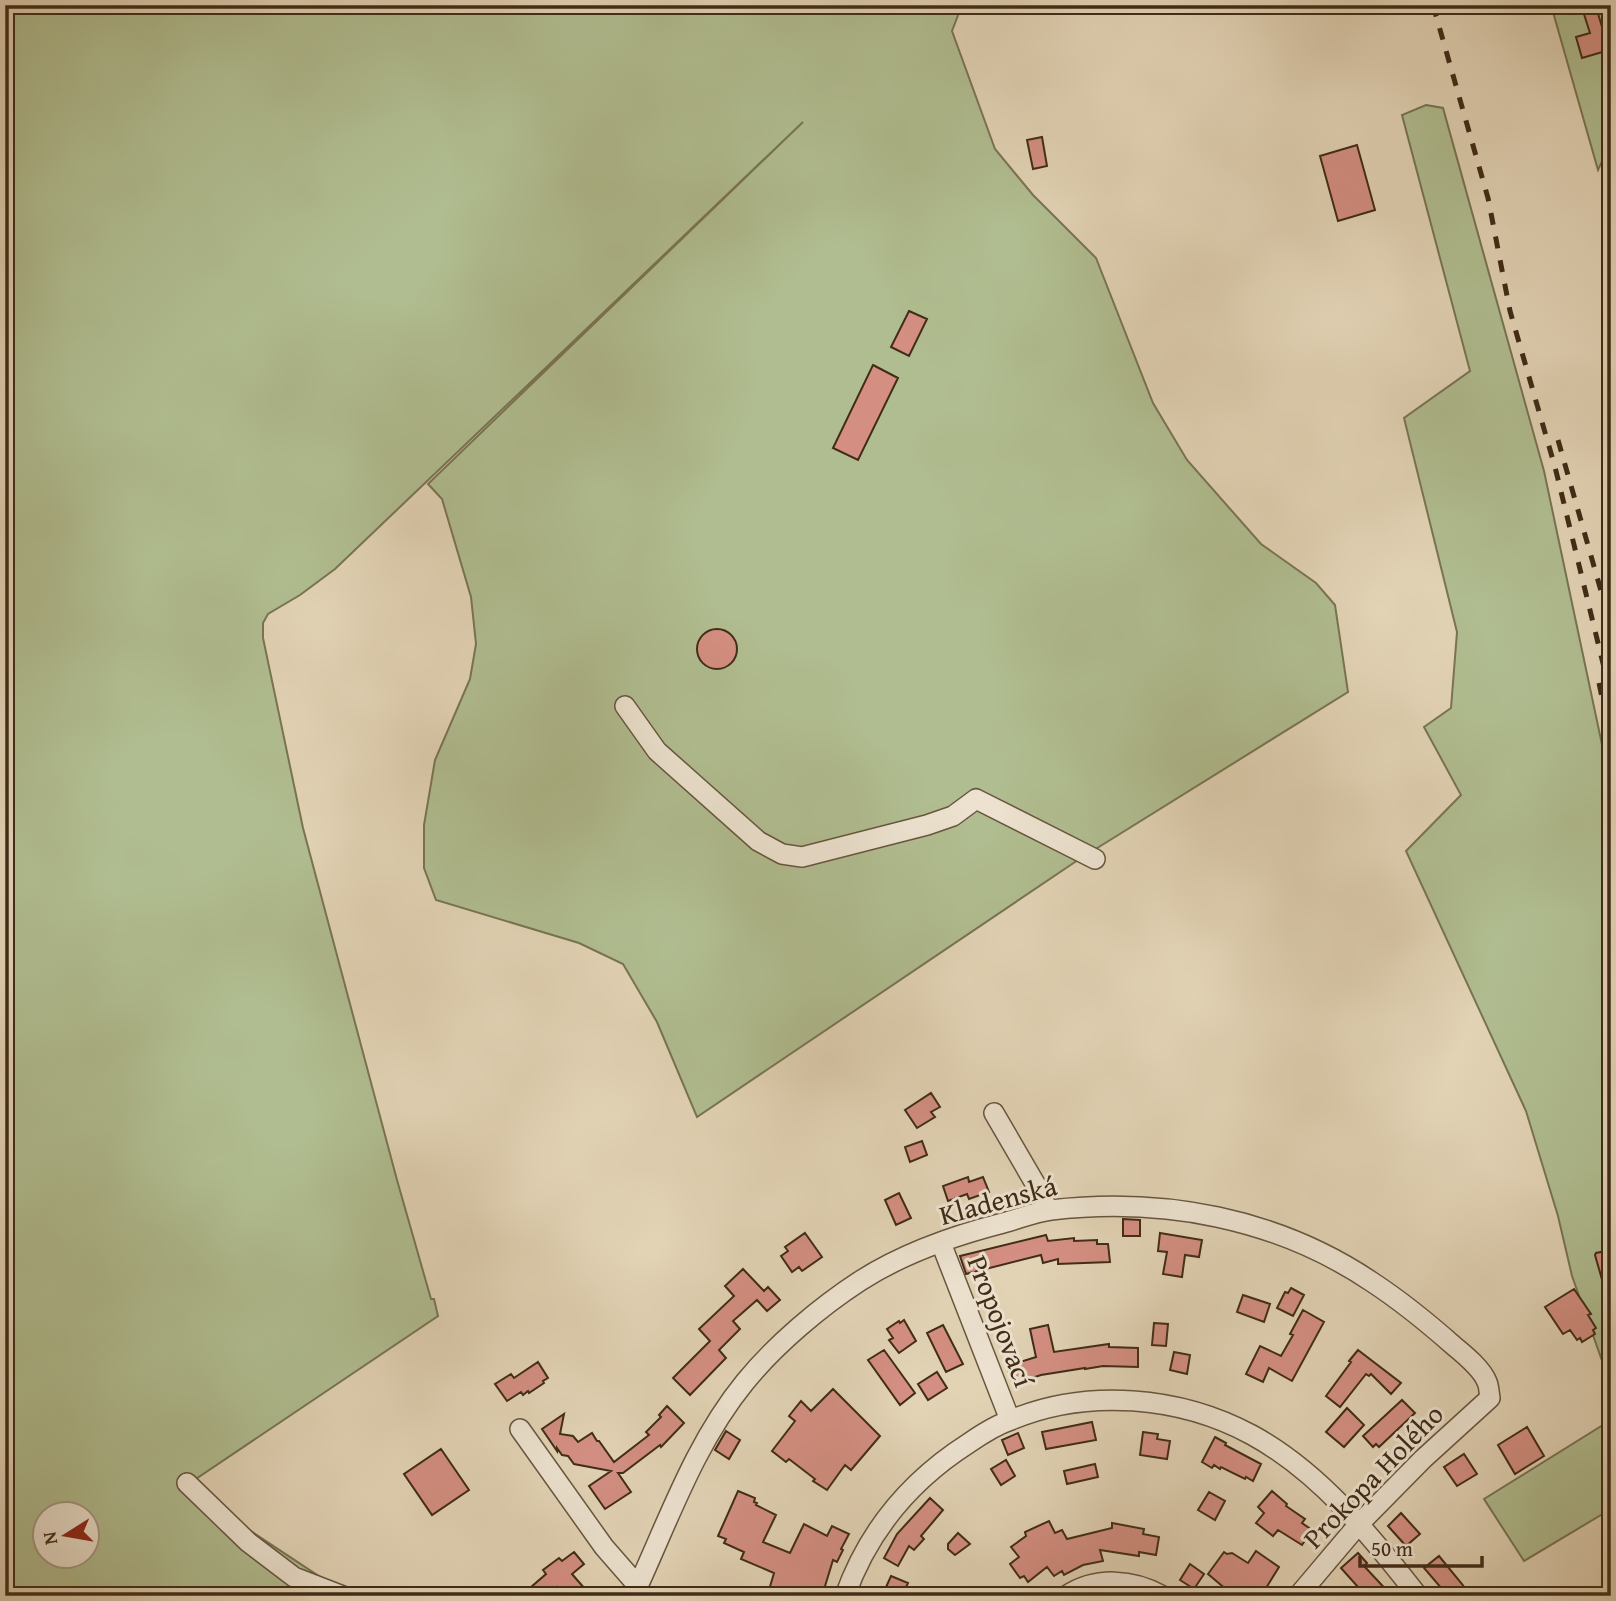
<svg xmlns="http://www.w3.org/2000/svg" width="1616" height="1601" font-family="'Gentium Book Plus',serif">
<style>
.green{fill:#b0bd90;stroke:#787454;stroke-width:2;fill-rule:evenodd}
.building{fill:#d48f82;stroke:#402c18;stroke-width:2}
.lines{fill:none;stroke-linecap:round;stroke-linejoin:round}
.minor-casing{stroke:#68563f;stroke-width:22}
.minor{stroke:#ece2cf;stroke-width:19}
.rail{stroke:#402c18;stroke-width:5;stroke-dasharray:12 12;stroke-linecap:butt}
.labels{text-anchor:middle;stroke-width:6;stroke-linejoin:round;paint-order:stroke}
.street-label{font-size:28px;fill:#402c18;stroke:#ece2cf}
</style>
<rect width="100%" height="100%" fill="#e2d3b5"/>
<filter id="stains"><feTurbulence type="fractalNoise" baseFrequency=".00286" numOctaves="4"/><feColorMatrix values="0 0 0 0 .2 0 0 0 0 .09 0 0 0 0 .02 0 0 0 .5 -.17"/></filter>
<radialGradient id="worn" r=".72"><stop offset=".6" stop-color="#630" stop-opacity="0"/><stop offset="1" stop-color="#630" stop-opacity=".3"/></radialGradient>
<!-- green -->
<path class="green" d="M5 5H962L952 31 995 149 1033 195 1096 258 1153 403 1187 460 1261 544 1316 583 1335 605 1348 692 1078 860 697 1117 657 1022 623 964 579 943 436 900 424 868V825L435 760 470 679 476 644 471 597 442 499 428 484 803 122 335 569 300 595 268 614 263 623V638L303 828 397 1180 431 1299H434L438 1316 184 1487 349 1596H5ZM46 1514H88V1556H46Z
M1551 5H1611V106L1606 153 1598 170Z
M1426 105 1443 108 1544 471 1611 787V1386L1572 1276 1558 1216 1526 1111 1406 851 1461 795 1424 727 1451 708 1457 632 1404 418 1470 371 1402 115Z
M1611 1420V1509L1524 1561 1484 1499Z"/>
<!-- building -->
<path class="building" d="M1596 7 1609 50 1582 58 1576 37 1590 33 1583 11Z
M1042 137 1047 166 1033 169 1027 140Z
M1357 145 1375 210 1338 221 1320 156Z
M909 311 927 319 909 356 891 347Z
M873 365 898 378 858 460 833 448Z
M697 649a20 20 0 1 1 40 0a20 20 0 1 1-40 0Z
M931 1093 940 1107 931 1112 935 1117 917 1128 905 1110Z
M922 1141 927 1155 910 1162 905 1147Z
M968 1177 969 1182 983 1177 989 1192 969 1199 967 1194 948 1201 943 1186Z
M899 1193 911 1218 896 1225 885 1200Z
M1123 1219 1140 1220V1236H1123Z
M805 1233 822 1257 802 1271 799 1267 792 1272 781 1256 788 1251 785 1247Z
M1160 1233 1202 1240 1199 1257 1185 1255 1182 1277 1163 1274 1167 1252 1158 1251Z
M1046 1235 1048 1241 1074 1238V1241L1097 1240V1244H1108L1110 1262 1058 1264V1259L1043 1263 1041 1255 966 1274 960 1256Z
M1611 1250V1296L1607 1297 1595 1255 1596 1253Z
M743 1269 764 1291 768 1287 780 1300 767 1311 757 1300 733 1321 740 1329 719 1350 726 1358 690 1395 673 1378 710 1341 699 1329 734 1296 725 1286Z
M1291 1288 1304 1295 1293 1316 1277 1308 1285 1292 1288 1293Z
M1574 1289 1591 1314 1588 1315 1596 1328 1593 1330 1595 1334 1582 1342 1580 1338 1577 1340 1570 1330 1563 1334 1545 1307Z
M1243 1295 1270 1304 1264 1322 1237 1312Z
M1303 1310 1324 1322 1292 1381 1269 1368 1263 1382 1246 1374 1260 1346 1281 1356 1293 1335 1290 1334Z
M904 1320 916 1341 899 1353 889 1340 893 1338 887 1329 899 1321 900 1323Z
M1154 1323 1168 1324 1166 1346 1152 1345Z
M943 1325 963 1364 946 1372 927 1333Z
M1048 1325 1054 1352 1109 1344V1347L1138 1348V1367L1103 1366 1085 1369V1368L1041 1375 1013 1384 1007 1366 1036 1357 1030 1329Z
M884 1350 915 1393 900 1405 868 1360Z
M1358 1350 1401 1383 1391 1394 1371 1374 1369 1376 1366 1374 1340 1407 1326 1396 1351 1362 1349 1361Z
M1174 1352 1190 1355 1187 1374 1170 1370Z
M538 1362 548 1378 543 1381 544 1383 529 1393 528 1391 523 1395 521 1392 507 1401 495 1384 511 1374 514 1378Z
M937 1372 947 1388 928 1400 918 1384Z
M833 1389 880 1436 851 1470 845 1465 827 1490 813 1481 815 1479 789 1459 786 1462 772 1451 795 1421 789 1416 801 1401 811 1411Z
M1402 1400 1415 1413 1379 1447 1376 1444 1373 1447 1363 1436Z
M667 1406 684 1423 661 1447 660 1445 623 1473H618L631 1492 605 1509 589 1486 611 1471 574 1464 568 1456 562 1455 557 1448V1451L542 1429 564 1414 560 1434 573 1436 578 1442 592 1433 597 1441H599L614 1462 649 1435 646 1432 661 1417 659 1415Z
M1347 1408 1364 1425 1344 1447 1326 1432Z
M1092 1422 1096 1440 1046 1449 1042 1432Z
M1527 1427 1544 1456 1515 1474 1498 1445Z
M726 1431 740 1440 729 1459 715 1450Z
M1143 1432 1158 1434 1157 1439 1170 1441 1167 1459 1140 1455Z
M1018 1433 1024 1448 1008 1455 1002 1440Z
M1215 1437 1226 1443 1225 1445 1261 1464 1253 1481 1246 1477 1245 1479 1221 1467 1220 1469 1214 1465 1212 1468 1202 1462Z
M441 1449 469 1490 432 1515 404 1474Z
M1464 1454 1477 1474 1457 1486 1444 1467Z
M1006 1460 1015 1476 1001 1485 991 1469Z
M1095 1464 1098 1477 1067 1484 1064 1471Z
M738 1491 755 1498 754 1502 757 1503 756 1505 776 1515 763 1542 790 1553 804 1524 827 1536 832 1526 849 1534 841 1549 843 1550 837 1562 833 1560 822 1596H787L769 1590 774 1573 741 1559 744 1552 724 1543 726 1539 718 1536Z
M1272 1491 1287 1504 1286 1506 1305 1519 1302 1523 1312 1530 1302 1545 1278 1530 1273 1536 1256 1523 1264 1513 1258 1507Z
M1209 1492 1225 1501 1215 1520 1198 1510Z
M930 1498 943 1510 921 1536 924 1539 914 1550 909 1546 898 1566 884 1558 897 1534Z
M1401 1513 1420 1534 1406 1546 1388 1526Z
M1049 1521 1055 1533 1062 1530 1067 1539 1112 1528V1523L1144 1529 1143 1534 1159 1537 1156 1555 1139 1552V1556L1100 1550 1103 1561 1083 1565 1064 1575 1062 1571 1054 1576 1047 1567 1028 1582 1024 1576 1020 1578 1010 1564 1019 1557 1011 1547 1026 1536 1025 1532Z
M958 1533 970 1544 955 1555 948 1549V1544Z
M1256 1551 1279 1567 1261 1596H1234L1208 1574 1224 1552 1227 1554 1232 1553 1248 1563Z
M574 1552 584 1564 572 1574 585 1589 577 1596H564L557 1587 546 1596H536L530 1588 546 1574 543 1570 559 1558 562 1561Z
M1358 1553 1367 1563 1364 1566 1392 1596H1366L1341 1568Z
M1439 1556 1462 1584 1471 1596H1448L1424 1568Z
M1190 1564 1204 1574 1194 1589 1180 1580Z
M891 1576 908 1583 902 1596H882Z"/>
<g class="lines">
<!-- minor casing -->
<g class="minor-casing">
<path id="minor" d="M625 706 657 751 758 841 782 854 802 857 927 825 953 816 976 799 1095 859
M994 1113 1040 1192 1048 1210
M941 1243 1010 1420
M520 1429 604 1547 638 1586 641 1595
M187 1483 248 1542 294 1577 343 1596
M628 1596 638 1586C670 1516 696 1442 745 1382 775 1345 820 1307 860 1281 902 1254 956 1235 1003 1223 1018 1219 1035 1212 1051 1210 1163 1197 1277 1218 1372 1282 1401 1301 1428 1323 1454 1346 1465 1355 1482 1369 1487 1382 1489 1386 1489 1393 1490 1398L1423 1459 1358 1525 1298 1596
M845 1596C868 1531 911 1480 969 1443 982 1434 996 1425 1011 1420 1087 1388 1180 1396 1252 1435 1320 1472 1371 1536 1418 1596
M1066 1596C1096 1576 1133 1579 1163 1596"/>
</g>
<!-- minor -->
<use href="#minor" class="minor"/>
<!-- rail -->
<path class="rail" d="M1433 5 1488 198 1510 311 1555 467 1611 696
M1558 440 1611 626
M1599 683 1611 742"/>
</g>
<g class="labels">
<!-- street labels -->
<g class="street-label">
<text transform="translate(998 1200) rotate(-15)" y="10">Kladenská</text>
<text transform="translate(1001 1321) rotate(69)" y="10">Propojovací</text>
<text transform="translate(1373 1476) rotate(-46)" y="10">Prokopa Holého</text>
</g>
</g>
<!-- margin -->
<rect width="1616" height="1601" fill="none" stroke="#e2d3b5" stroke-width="28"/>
<rect x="7" y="7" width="1602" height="1587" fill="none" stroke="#402c18" stroke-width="3.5"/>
<rect x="14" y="14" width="1588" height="1573" fill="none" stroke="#402c18" stroke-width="2"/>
<!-- north arrow -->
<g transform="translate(66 1535) rotate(259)"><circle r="33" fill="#ece2cf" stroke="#a79986" stroke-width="2"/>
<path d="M0-5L12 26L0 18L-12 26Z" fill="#8f2418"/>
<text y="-10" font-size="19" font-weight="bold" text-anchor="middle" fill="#402c18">N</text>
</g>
<!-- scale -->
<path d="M1360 1556v10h122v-10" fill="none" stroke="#402c18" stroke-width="3.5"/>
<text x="1371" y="1556" font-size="21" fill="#402c18" stroke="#ece2cf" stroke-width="5" paint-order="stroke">50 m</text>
<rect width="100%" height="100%" filter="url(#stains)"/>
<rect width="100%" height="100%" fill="url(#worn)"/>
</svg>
